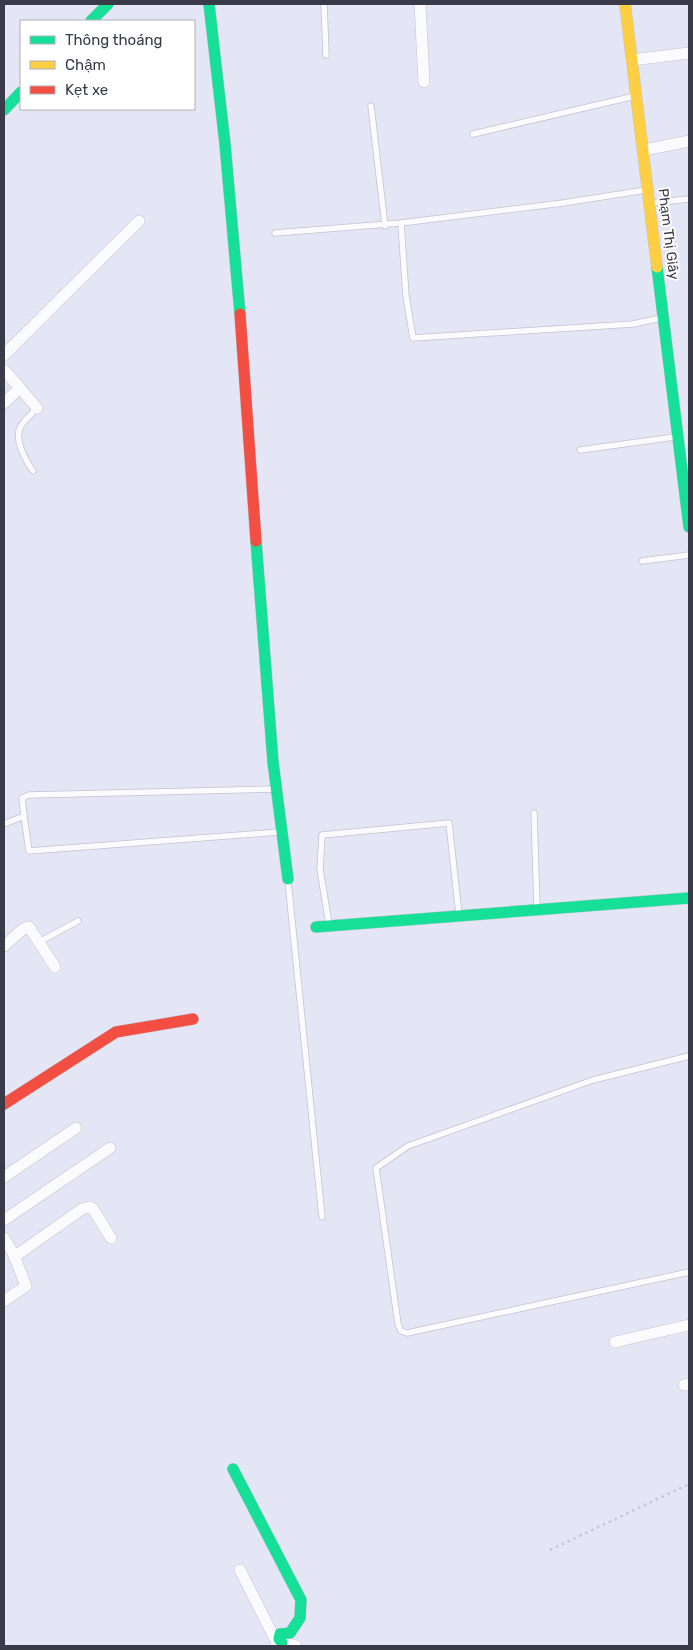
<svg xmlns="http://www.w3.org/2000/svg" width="693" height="1650" font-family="Rubik,sans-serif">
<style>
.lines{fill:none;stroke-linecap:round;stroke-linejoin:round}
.lane-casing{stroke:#c2c3d0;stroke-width:7}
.street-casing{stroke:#c2c3d0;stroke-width:12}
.fast-casing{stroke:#c2c3d0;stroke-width:12}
.slow-casing{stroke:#c2c3d0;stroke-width:12}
.jam-casing{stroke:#c2c3d0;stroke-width:12}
.path{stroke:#c8c9cf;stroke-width:2.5;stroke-dasharray:2.5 4;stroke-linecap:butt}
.lane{stroke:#fbfbfe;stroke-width:5.5}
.street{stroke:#fbfbfe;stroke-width:11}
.fast{stroke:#16e098;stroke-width:11}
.slow{stroke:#ffcf43;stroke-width:11}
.jam{stroke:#f24e42;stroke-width:11}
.labels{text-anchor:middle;stroke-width:4;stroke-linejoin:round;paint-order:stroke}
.street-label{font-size:14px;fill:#393b49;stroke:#fff}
</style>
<rect width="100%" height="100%" fill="#e4e6f5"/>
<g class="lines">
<!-- lane casing -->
<g class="lane-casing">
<path id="lane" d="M324 4 326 55
M371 106 385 226
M473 134 635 96
M646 190 563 203 401 223 406 296 413 338 633 324 661 318
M652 203 689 199
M275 233 401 223
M580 450 675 437
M33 471C26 461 13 439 21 426 25 419 32 414 37 408
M642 561 689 555
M534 813 537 907
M24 816 29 851 279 832
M4 824 24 816 22 798 29 795 275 789
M288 881 322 1217
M329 924 320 869 322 835 449 823 459 915
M39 942 78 921
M689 1056 593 1080 408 1146 376 1168 398 1324 401 1331 407 1333 689 1272"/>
</g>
<!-- street casing -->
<g class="street-casing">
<path id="street" d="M420 4 424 82
M632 60 689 53
M644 150 689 141
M4 355 139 221
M4 370 20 388 4 403
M20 388 37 408
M4 946 23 929 29 927 55 967
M4 1177 76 1128
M4 1220 110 1148
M4 1238 13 1253 26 1286 4 1301
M14 1257 82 1209 89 1207 93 1209 111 1238
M615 1342 689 1325
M684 1385 689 1384
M240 1570 278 1645
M276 1646 282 1643 296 1646"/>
</g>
<!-- fast casing -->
<g class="fast-casing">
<path id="fast" d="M209 4 225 144 240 314
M91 21 108 4
M4 110 21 92
M657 267 689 527
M256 541 273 762 288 879
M316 927 689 898
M233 1469 301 1600 300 1618 290 1633 280 1634 279 1639 282 1643"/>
</g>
<!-- slow casing -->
<g class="slow-casing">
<path id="slow" d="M625 4 657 267"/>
</g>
<!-- jam casing -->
<g class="jam-casing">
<path id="jam" d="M240 314 256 541
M4 1104 116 1032 193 1019"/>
</g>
<!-- path -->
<path class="path" d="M550 1550 689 1484"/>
<!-- lane -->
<use href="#lane" class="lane"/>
<!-- street -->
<use href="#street" class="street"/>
<!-- fast -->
<use href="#fast" class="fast"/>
<!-- slow -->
<use href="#slow" class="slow"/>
<!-- jam -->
<use href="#jam" class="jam"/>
</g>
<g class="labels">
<!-- street labels -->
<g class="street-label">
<text transform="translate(669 234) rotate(83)" y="5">Phạm Thị Giây</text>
</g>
</g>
<!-- border -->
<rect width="693" height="1650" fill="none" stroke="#393b49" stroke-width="10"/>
<!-- legend -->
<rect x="20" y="20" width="175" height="90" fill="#ffffff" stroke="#b0b1b6"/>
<rect x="30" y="36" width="25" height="8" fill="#16e098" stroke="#b0b1b6"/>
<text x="65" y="45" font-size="15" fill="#393b49">Thông thoáng</text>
<rect x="30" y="61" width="25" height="8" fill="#ffcf43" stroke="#b0b1b6"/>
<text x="65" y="70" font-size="15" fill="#393b49">Chậm</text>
<rect x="30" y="86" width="25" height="8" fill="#f24e42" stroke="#b0b1b6"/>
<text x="65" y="95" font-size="15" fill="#393b49">Kẹt xe</text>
</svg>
